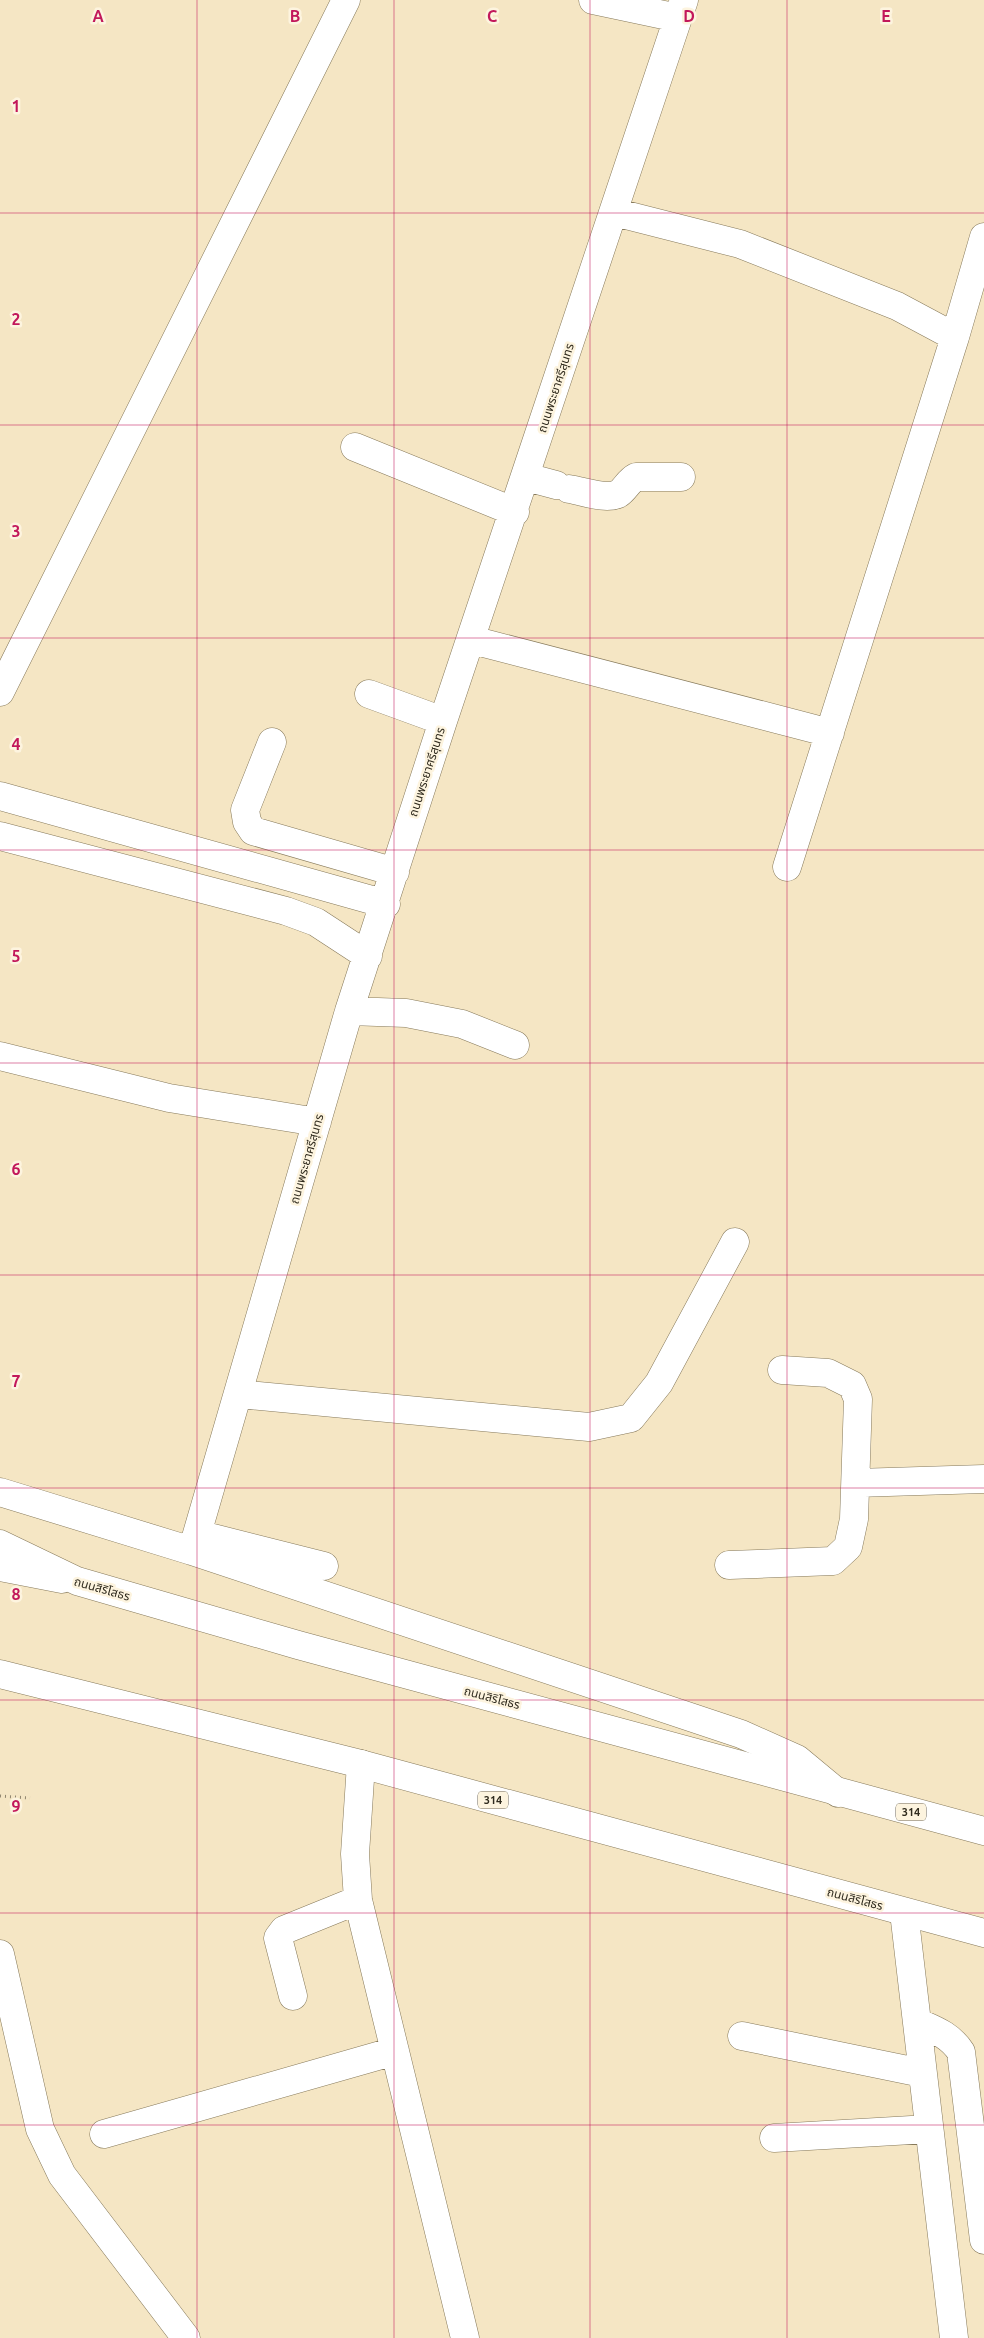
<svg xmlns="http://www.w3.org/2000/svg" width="984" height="2338" font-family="Ubuntu,'Noto Sans Thai',sans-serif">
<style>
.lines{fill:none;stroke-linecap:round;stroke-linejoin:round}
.minor-casing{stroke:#86795a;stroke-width:29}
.major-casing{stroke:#86795a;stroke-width:29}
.highway-casing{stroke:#86795a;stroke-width:29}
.path{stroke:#8f856e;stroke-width:3;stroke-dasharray:1 4;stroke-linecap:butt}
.minor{stroke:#fff;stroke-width:28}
.major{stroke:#fff;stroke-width:28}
.highway{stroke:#fff;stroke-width:28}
.grid{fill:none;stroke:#c2185b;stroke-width:1;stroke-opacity:0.55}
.labels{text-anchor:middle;stroke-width:5;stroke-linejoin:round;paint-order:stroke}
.shield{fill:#fdf4df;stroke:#6e6758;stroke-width:1}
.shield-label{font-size:11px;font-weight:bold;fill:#302b1e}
.street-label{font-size:12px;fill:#302b1e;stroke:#fdf4df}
.grid-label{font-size:16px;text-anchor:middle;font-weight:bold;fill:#c2185b;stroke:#fdf4df;stroke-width:5;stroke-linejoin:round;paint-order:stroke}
</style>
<rect width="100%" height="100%" fill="#f5e6c4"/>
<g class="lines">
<!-- minor casing -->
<g class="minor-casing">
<path id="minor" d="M593 0 678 18
M614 212 740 244 897 306 955 337
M355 447 515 512
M526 477 556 485
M569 489C583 491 605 500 618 494 625 490 628 481 636 477H681
M472 640 830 733
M0 692 346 0
M369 694 443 721
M272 742 245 810 247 822 253 831 395 872
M0 796 386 904
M0 836 286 911 316 922 368 956
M787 867 955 337 984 237
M349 1011 406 1013 462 1024 515 1045
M0 1056 169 1098 317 1122
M238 1394 589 1427 631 1418 659 1383 735 1242
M856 1483 984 1479
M0 1492 192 1551 741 1734 797 1759 838 1793
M197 1534 324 1566
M192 1551 349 1011 443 721 684 0
M729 1565 833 1561 848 1547 854 1519 858 1399 852 1385 828 1373 782 1370
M361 1764 355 1854 358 1900 465 2338
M904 1912 954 2338
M0 1954 40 2129 62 2175 186 2338
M293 1996 278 1938 284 1930 358 1900
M917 2022C935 2030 950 2035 961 2052L984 2240
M742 2036 922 2073
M104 2134 395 2051
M774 2138 929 2129"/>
</g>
<!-- major casing -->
<g class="major-casing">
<path id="major" d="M0 1567 62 1579"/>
</g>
<!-- highway casing -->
<g class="highway-casing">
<path id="highway" d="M0 1544 77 1581 298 1645 984 1831
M0 1674 361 1764 984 1933"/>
</g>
<!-- path -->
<path class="path" d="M0 1796 30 1798"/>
<!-- minor -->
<use href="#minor" class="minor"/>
<!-- major -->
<use href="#major" class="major"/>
<!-- highway -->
<use href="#highway" class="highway"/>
</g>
<!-- grid -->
<path class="grid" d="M197 0V2338M394 0V2338M590 0V2338M787 0V2338M0 213H984M0 425H984M0 638H984M0 850H984M0 1063H984M0 1275H984M0 1488H984M0 1700H984M0 1913H984M0 2125H984"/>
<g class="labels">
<!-- shield labels -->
<g class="shield">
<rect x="478" y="1791.5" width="30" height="17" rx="4"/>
<rect x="896" y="1803.5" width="30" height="17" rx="4"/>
</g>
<g class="shield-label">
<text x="493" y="1804">314</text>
<text x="911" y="1816">314</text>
</g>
<!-- street labels -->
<g class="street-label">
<text transform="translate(556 388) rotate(-72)" y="4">ถนนพระยาศรีสุนทร</text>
<text transform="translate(427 772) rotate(-72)" y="4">ถนนพระยาศรีสุนทร</text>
<text transform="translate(307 1159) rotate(-74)" y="4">ถนนพระยาศรีสุนทร</text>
<text transform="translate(102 1589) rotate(16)" y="4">ถนนสิริโสธร</text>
<text transform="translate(492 1698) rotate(15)" y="4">ถนนสิริโสธร</text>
<text transform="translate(855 1899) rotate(15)" y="4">ถนนสิริโสธร</text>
</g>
</g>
<g class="grid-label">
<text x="98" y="22">A</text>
<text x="295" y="22">B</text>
<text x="492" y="22">C</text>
<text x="689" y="22">D</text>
<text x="886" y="22">E</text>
<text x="16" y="112">1</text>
<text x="16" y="325">2</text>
<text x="16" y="537">3</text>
<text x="16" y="750">4</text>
<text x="16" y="962">5</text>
<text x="16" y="1175">6</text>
<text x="16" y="1387">7</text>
<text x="16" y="1600">8</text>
<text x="16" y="1812">9</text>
</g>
</svg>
